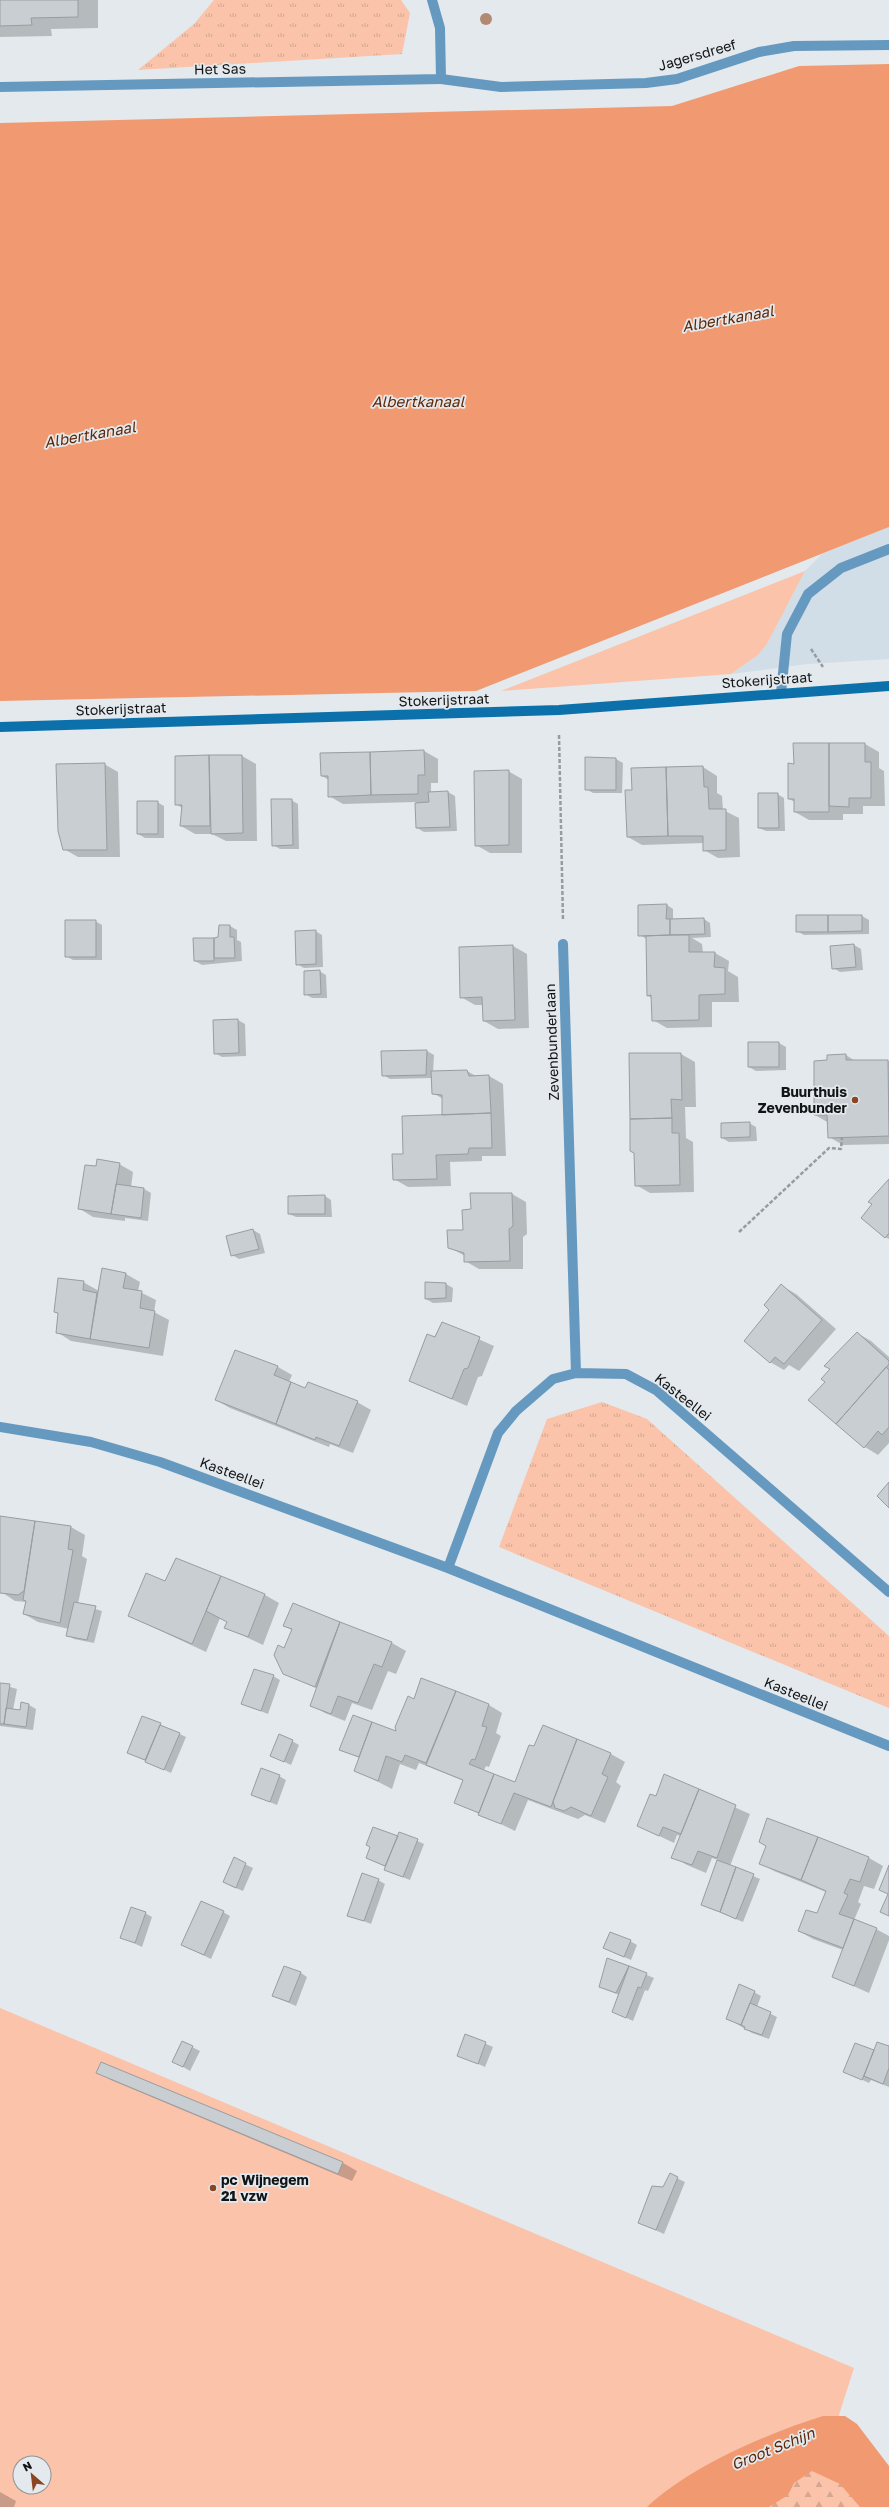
<svg xmlns="http://www.w3.org/2000/svg" width="889" height="2507" font-family="'Golos Text',sans-serif">
<style>
.built{fill:#d1dde7}
.grass{fill:#fac3aa;fill-rule:evenodd}
.forest{fill:url(#forest-firs)}
.park{fill:url(#park-tufts)}
.water{fill:#f19a71}
.shadow{fill:#0003}
.building{fill:#c9ced3;stroke:#989da2}
.lines{fill:none;stroke-linecap:round;stroke-linejoin:round}
.path{stroke:#989c9f;stroke-width:2.5;stroke-dasharray:4 2;stroke-linecap:butt}
.lane{stroke:#6699c0;stroke-width:10}
.street{stroke:#6699c0;stroke-width:10}
.secondary{stroke:#0c71aa;stroke-width:10}
.tree{fill:#b28a72}
.poi-dot{fill:#8c4521;stroke:#e3e9ed;stroke-width:1.5}
.labels{text-anchor:middle;stroke-width:3.5;stroke-linejoin:round;paint-order:stroke}
.street-label{font-size:14px;fill:#121415;stroke:#e3e9ed}
.poi-label{font-size:14px;font-weight:bold;fill:#121415;stroke:#e3e9ed;text-anchor:end}
.water-label{font-size:15px;font-style:italic;fill:#5e2709;stroke:#e3e9ed}
</style>
<defs>
<pattern id="forest-firs" width="22" height="20" patternUnits="userSpaceOnUse"><rect width="22" height="20" fill="#fac3aa"/><path d="M5 1l3.5 6h-7zM16 11l3.5 6h-7z" fill="#d5a791"/></pattern>
<pattern id="park-tufts" width="24" height="20" patternUnits="userSpaceOnUse"><rect width="24" height="20" fill="#fac3aa"/><path d="M3 7l-1-3M5 7V3M7 7l1-3M15 17l-1-3M17 17v-4M19 17l1-3" fill="none" stroke="#d5a791"/></pattern>
</defs>
<rect width="100%" height="100%" fill="#e3e9ed"/>
<!-- built -->
<path class="built" d="M889 527V659L807 664 731 674 758 655 767 644 805 571 822 554Z"/>
<!-- grass -->
<path class="grass" d="M805 571 767 644 758 655 731 674 501 691Z
M0 2008 854 2368 830 2443 696 2507H0ZM20 2463H44V2487H20Z"/>
<!-- forest -->
<path class="forest" d="M830 2443 887 2507H696Z"/>
<!-- park -->
<path class="park" d="M214 0H401L410 13 402 54 138 70 194 24Z
M602 1402 647 1419 889 1636V1708L499 1547 547 1419Z"/>
<!-- water -->
<path class="water" d="M889 64V527L476 691 0 701V123L672 106 799 66Z
M823 2416H845L857 2424 889 2466V2507H860L840 2484 812 2471 794 2483 788 2495 769 2507H647C691 2466 766 2434 823 2416Z"/>
<!-- shadow -->
<path class="shadow" d="M0 0H98V28L51 29 52 36 0 37Z
M865 744 879 752V768L884 771 885 806H863V814H843V820H809L795 812V802L789 799Z
M424 751 438 759V783H431V792H448L455 796 457 831 424 832 417 828 416 802 343 804 329 796V780L322 776Z
M242 756 256 764 257 841H226L212 834H195L181 826 182 808 176 804V757Z
M616 759 623 763 622 793H593L586 789Z
M104 764 118 772 120 857H78L64 849Z
M703 767 717 776V793L722 796 723 810 739 818 740 857 718 858 704 850V843L642 845 628 837Z
M508 771 522 779V853H490L476 845Z
M777 794 784 798 785 831H766L759 828Z
M291 800 298 804 299 849H280L273 845Z
M157 802 164 806V838H145L138 834Z
M667 905 673 909V920L704 919 710 923 711 937 692 938 702 944 703 953H715L729 961 728 971 738 977 739 1002H712V1027L667 1028 653 1020 652 998 648 996 647 939 639 935Z
M797 916H862L869 920V934L804 935 797 931Z
M95 921 102 925V960H73L66 956Z
M220 926H230L237 930V940L241 942 242 961 202 965 195 961 219 938Z
M315 931 322 935 323 967 304 968 297 964Z
M854 945 861 949 863 970 840 972 833 968Z
M513 946 527 954 529 1028 498 1029 484 1021 483 1005H475L461 997Z
M319 971 326 975 327 998H312L305 994Z
M238 1020 245 1024 246 1056 222 1057 215 1053Z
M779 1043 786 1047V1070L756 1071 749 1067Z
M427 1051 434 1055 433 1072 467 1071 476 1076H489L503 1084 506 1156H482V1161L450 1162 451 1186 408 1187 394 1179 404 1155 443 1116V1099L433 1093 432 1078 390 1079 383 1075Z
M681 1054 695 1062 696 1107H685L686 1138 693 1142 694 1192 650 1193 636 1185Z
M846 1055 855 1061H889V1144L843 1145 829 1137V1123L815 1115 828 1061Z
M749 1123 756 1127 757 1141 729 1142 722 1138Z
M119 1164 133 1172 131 1187 144 1189 151 1193 148 1221 125 1218V1221L93 1217 80 1209 97 1167Z
M889 1180V1239L885 1237 873 1204Z
M472 1194H512L526 1202 527 1234 523 1237V1269H479L465 1261V1256L449 1247 464 1231 472 1210Z
M325 1196 331 1200 332 1217H296L289 1214Z
M253 1230 260 1234 265 1253 239 1259 232 1255Z
M103 1270 126 1274 140 1282 138 1291 156 1300 154 1312 169 1320 163 1356 71 1341 57 1332 59 1314 55 1312 83 1282 99 1291Z
M426 1283 446 1284 453 1288 452 1302 433 1303 426 1299Z
M782 1286 796 1294 836 1329 799 1371 789 1365 784 1370 770 1362V1310Z
M442 1323 494 1346 482 1376 478 1377 467 1406 410 1381Z
M857 1333 871 1341 889 1357V1443L878 1455 865 1447 826 1382 831 1369Z
M236 1351 278 1367 292 1375 289 1382 306 1390 309 1383 357 1402 371 1410 353 1453 330 1444 329 1447 230 1408 216 1400Z
M0 1517 71 1527 85 1535 82 1556 87 1559 78 1604 102 1611 94 1643 74 1639 67 1635 69 1629 38 1622 24 1614 27 1602 15 1601 0 1591Z
M176 1559 265 1595 279 1603 263 1645 225 1627 228 1622 220 1618 206 1652 129 1616 166 1582Z
M293 1604 392 1643 406 1651 396 1674 388 1671 372 1710 352 1703 345 1721 325 1713 311 1705 318 1689 284 1673 285 1649 293 1631 285 1626Z
M273 1676 280 1680 268 1714 242 1704Z
M422 1679 489 1705 502 1713 496 1733 501 1736 489 1767 486 1766 484 1770 516 1783 543 1727 611 1754 625 1762 616 1782 621 1786 605 1823 585 1815 578 1819 528 1800 515 1831 455 1802 464 1781 419 1763 416 1770 400 1764 392 1789 355 1770 360 1758 340 1750 353 1716 397 1733 415 1700Z
M0 1684 17 1689 13 1710 21 1712 29 1705 36 1709 33 1730 0 1726Z
M143 1717 186 1737 171 1773 129 1753Z
M292 1741 299 1745 291 1765 278 1759Z
M279 1776 286 1780 277 1805 252 1795Z
M664 1776 750 1814 730 1866 760 1879 743 1922 702 1905 718 1860 712 1858 706 1873 687 1865 673 1857 681 1836 677 1835 674 1843 638 1826 657 1797Z
M400 1833 424 1844 410 1880 392 1873 386 1869V1867L367 1858 371 1847 398 1837Z
M869 1858 883 1866 874 1889 864 1886 858 1902 861 1904 854 1920 876 1929 889 1936V1940L869 1993 833 1977 843 1950 813 1939 799 1931 817 1915 826 1892 774 1871 760 1863Z
M234 1859 253 1868 243 1891 231 1886Z
M378 1880 385 1884 371 1924 348 1915Z
M223 1912 230 1916 211 1959 182 1945Z
M145 1913 152 1917 142 1947 121 1937Z
M630 1941 637 1945 631 1960 612 1952Z
M608 1959 654 1978 648 1991 645 1990 633 2021 614 2012 619 1995 600 1987Z
M301 1973 307 1977 296 2006 273 1996Z
M754 1992 761 1996 757 2007 777 2017 769 2039 752 2033 727 2018Z
M466 2035 493 2047 485 2067 458 2055Z
M182 2042 200 2051 190 2071 180 2065Z
M889 2047V2087L871 2080 869 2083 844 2071 875 2051Z
M102 2063 343 2163 357 2171 352 2181 111 2080 98 2072Z
M670 2175 685 2182 664 2234 639 2223 664 2188Z
M0 2492 16 2501 14 2507H0Z"/>
<!-- building -->
<path class="building" d="M0 0H78V17L31 18 32 25 0 26Z
M793 743H829V812H794V799H788V763L794 764Z
M829 743H865V762H871V798H849V807L829 806Z
M424 750 425 775H418V794L371 795 370 752Z
M370 752 371 795 328 797V776H321L320 753Z
M209 755 210 826H180L182 805H175V756Z
M209 755H242L243 833 211 834Z
M585 757 616 758V790H585Z
M105 763 107 850H63L58 831 56 764Z
M703 766 704 787H708L709 809H726V850L703 851V836H668L666 767Z
M666 767 668 836 627 837 625 790H632L631 768Z
M509 770V845L475 846 474 771Z
M448 791 450 827 416 828 415 803 429 802 428 792Z
M758 793H778L779 828H758Z
M271 799H292L293 845 272 846Z
M137 801H158V834H137Z
M667 904 666 919H670V935L638 936V905Z
M796 915H828V932H796Z
M828 915H862V931L828 932Z
M704 918 705 934 670 935V919Z
M65 920H96V957H65Z
M219 925H230V937H234L235 958H214V938L218 937Z
M316 930V964L296 965 295 931Z
M670 935H689V952H715L714 967 725 968V994L699 995V1020L652 1021 651 995 647 996 646 936Z
M193 938H214V961H194Z
M854 944 856 967 832 969 830 946Z
M513 945 515 1020 483 1021 482 997 460 998 459 947Z
M320 970 321 994 304 995V971Z
M238 1019 239 1053 214 1054 213 1020Z
M748 1042H779V1067H748Z
M427 1050 426 1075 382 1076 381 1051Z
M629 1053H681L682 1100 671 1099 672 1118 630 1119Z
M846 1054V1060H888L889 1136 828 1138 827 1115H814V1061L827 1060V1055Z
M467 1070 469 1076 489 1075 491 1113 442 1115V1095L432 1094 431 1071Z
M491 1113 492 1148H469L468 1154 436 1155 437 1179 393 1180 392 1154H403L402 1116Z
M672 1118V1133H679L680 1185 635 1186 634 1153 630 1151V1119Z
M750 1122V1137L721 1138V1123Z
M97 1159 120 1163 111 1214 78 1209 85 1165 96 1166Z
M889 1179V1233L885 1238 861 1218 872 1204 868 1202Z
M116 1184 144 1188 141 1218 111 1214Z
M470 1193H512L513 1226 509 1229 510 1261 464 1262V1253L448 1248 447 1230H463L462 1210 471 1209Z
M325 1195V1214H288V1196Z
M253 1229 259 1249 231 1256 226 1236Z
M102 1268 126 1273 123 1288 142 1291 140 1308 155 1311 149 1348 90 1339Z
M58 1278 84 1281 83 1290 97 1293 90 1339 56 1333 58 1313 54 1312Z
M425 1282 446 1283V1298L425 1299Z
M781 1284 822 1320 784 1364 775 1357 770 1363 744 1341 769 1310 764 1305Z
M442 1322 480 1337 468 1368 464 1369 452 1399 409 1381 427 1334 435 1337Z
M857 1332 889 1361V1364L836 1424 808 1400 825 1382 821 1379 830 1369 824 1366Z
M235 1350 278 1366 274 1375 291 1382 276 1424 215 1400Z
M886 1367 889 1370V1427L882 1435 878 1431 864 1448 836 1424Z
M291 1382 305 1388 308 1382 358 1401 339 1446 316 1437 315 1440 276 1424Z
M889 1482V1508L877 1496Z
M0 1516 35 1521 24 1591 18 1595 0 1593Z
M35 1521 71 1526 68 1549 73 1550 60 1623 23 1614 26 1601 23 1600Z
M176 1558 221 1576 192 1644 128 1616 146 1573 165 1581Z
M221 1576 265 1594 248 1637 224 1628 227 1622 206 1611Z
M74 1602 96 1606 87 1640 66 1636Z
M293 1603 340 1622 315 1687 283 1674 274 1655 278 1645 284 1648 292 1629 283 1626Z
M340 1622 392 1642 382 1667 374 1664 358 1703 338 1696 331 1714 310 1706Z
M254 1669 274 1675 261 1711 241 1704Z
M421 1678 456 1691 426 1763 405 1755 402 1762 386 1756 378 1781 354 1771 372 1722 396 1731 395 1727 408 1696 414 1699Z
M0 1683 10 1684 4 1724H0Z
M456 1691 489 1704 482 1726 487 1727 475 1760 472 1759 469 1764 494 1774 479 1813 454 1803 463 1780 426 1765Z
M21 1702 29 1704 26 1727 4 1724 6 1708 20 1710Z
M353 1715 372 1722 359 1757 339 1750Z
M142 1716 161 1723 145 1760 127 1753Z
M160 1725 180 1733 164 1770 145 1762Z
M543 1725 577 1739 551 1807 514 1793 501 1824 478 1815 494 1774 515 1782 529 1745 534 1746Z
M279 1734 293 1740 284 1762 270 1756Z
M577 1739 611 1753 602 1774 608 1777 591 1816 571 1807 564 1811 555 1808 553 1801Z
M261 1768 280 1775 270 1802 251 1795Z
M664 1774 699 1789 681 1834 663 1827 659 1836 637 1826 650 1794 656 1796Z
M699 1789 736 1805 717 1858 698 1851 692 1865 671 1858Z
M767 1818 818 1837 801 1880 759 1864 766 1846 759 1842Z
M373 1827 398 1836 385 1866 366 1858 370 1847 366 1845Z
M399 1832 418 1839 403 1877 384 1870Z
M818 1837 869 1857 860 1882 850 1879 844 1893 848 1895 839 1914 854 1919 843 1948 798 1931 806 1910 817 1913 826 1891 801 1880Z
M234 1857 246 1863 236 1888 223 1882Z
M717 1860 736 1867 720 1912 701 1905Z
M889 1865V1916L880 1912 888 1894 879 1890Z
M736 1867 754 1874 736 1919 720 1912Z
M362 1873 379 1879 364 1921 347 1916Z
M201 1901 224 1911 204 1955 181 1945Z
M131 1907 146 1912 135 1943 120 1938Z
M854 1919 877 1928 854 1986 832 1977Z
M610 1932 631 1940 624 1957 603 1948Z
M607 1958 629 1966 616 1993 599 1987Z
M284 1966 301 1972 289 2002 272 1996Z
M629 1966 647 1973 641 1988 638 1987 626 2018 612 2012Z
M739 1984 755 1991 741 2025 726 2019Z
M750 2003 771 2012 762 2035 744 2029 745 2027 741 2025Z
M465 2034 486 2042 478 2064 457 2056Z
M182 2041 193 2046 183 2067 172 2062Z
M877 2042 889 2046V2068L883 2084 864 2076Z
M855 2043 874 2050 862 2080 843 2072Z
M101 2062 343 2162 338 2174 96 2073Z
M670 2173 678 2177 656 2230 638 2223 652 2186 663 2187Z"/>
<g class="lines">
<!-- path -->
<path class="path" d="M811 649 823 667
M559 735 563 920
M739 1232 829 1148 841 1149 842 1137"/>
<!-- lane -->
<path class="lane" d="M441 79 501 87 646 83 677 79 759 52 794 46 889 45
M781 693 787 634 808 594 841 568 889 549"/>
<!-- street -->
<path class="street" d="M0 87 441 79 440 28 432 0
M563 944 576 1373
M0 1427 91 1442 160 1462 448 1568 889 1746
M448 1568 498 1433 516 1411 553 1379 576 1373 626 1374 656 1390 889 1592"/>
<!-- secondary -->
<path class="secondary" d="M0 727 559 710 889 686"/>
</g>
<!-- trees -->
<circle class="tree" cx="486" cy="19" r="6"/>
<!-- markers -->
<g class="poi-dot">
<circle cx="855" cy="1100" r="4"/>
<circle cx="213" cy="2188" r="4"/>
</g>
<g class="labels">
<!-- street labels -->
<g class="street-label">
<text transform="translate(697 55) rotate(-16)" y="5">Jagersdreef</text>
<text transform="translate(220 69) rotate(-1)" y="5">Het Sas</text>
<text transform="translate(767 680) rotate(-4)" y="5">Stokerijstraat</text>
<text transform="translate(444 700) rotate(-2)" y="5">Stokerijstraat</text>
<text transform="translate(121 709) rotate(-2)" y="5">Stokerijstraat</text>
<text transform="translate(552 1042) rotate(-92)" y="5">Zevenbunderlaan</text>
<text transform="translate(683 1397) rotate(38)" y="5">Kasteellei</text>
<text transform="translate(232 1473) rotate(20)" y="5">Kasteellei</text>
<text transform="translate(796 1694) rotate(22)" y="5">Kasteellei</text>
</g>
<!-- poi labels -->
<g class="poi-label">
<text x="847" y="1097">Buurthuis<tspan x="847" dy="16">Zevenbunder</tspan></text>
<text x="221" y="2185" text-anchor="start">pc Wijnegem<tspan x="221" dy="16">21 vzw</tspan></text>
</g>
<!-- water labels -->
<g class="water-label">
<text transform="translate(728 319) rotate(-10)" y="5">Albertkanaal</text>
<text x="418" y="407">Albertkanaal</text>
<text transform="translate(90 435) rotate(-10)" y="5">Albertkanaal</text>
<text transform="translate(773 2449) rotate(-22)" y="5">Groot Schijn</text>
</g>
</g>
<!-- north arrow -->
<g transform="translate(32 2475) rotate(332)"><circle r="19" fill="#e3e9ed" stroke="#8f9497"/>
<path d="M0-3L7 15L0 10L-7 15Z" fill="#8c4521"/>
<text y="-6" font-size="11" font-weight="bold" text-anchor="middle" fill="#121415">N</text>
</g>
</svg>
